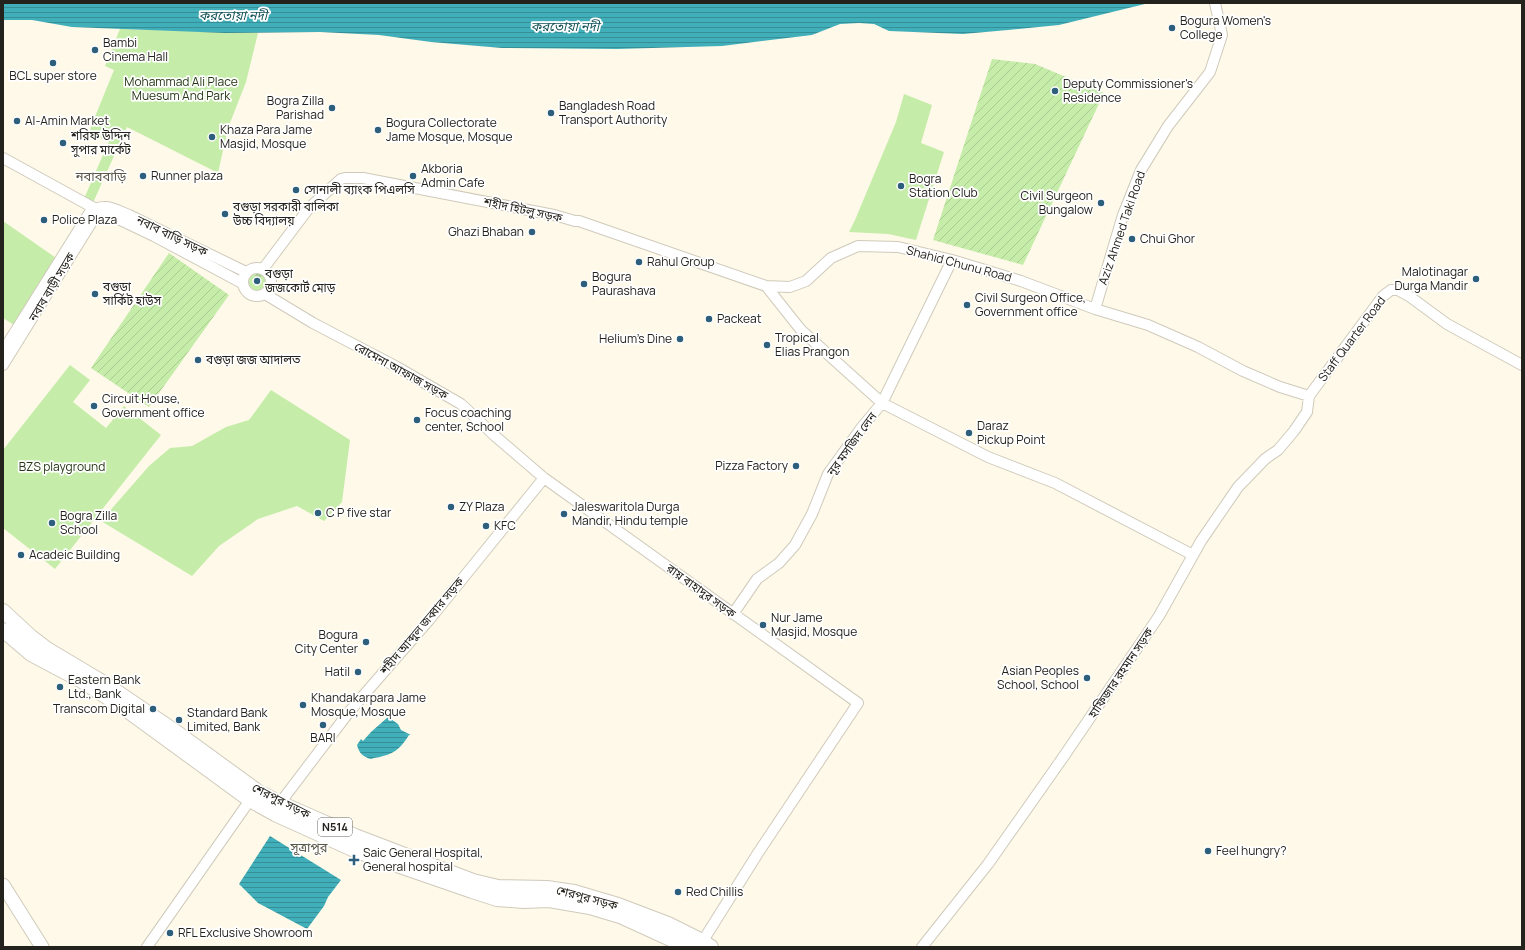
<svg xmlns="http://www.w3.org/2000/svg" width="1525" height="950" font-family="Manrope,'Noto Sans Bengali',sans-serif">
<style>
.forest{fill:url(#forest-firs)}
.park{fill:#c6eca9}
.garden{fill:url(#garden-furrows)}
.water{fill:url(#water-rules)}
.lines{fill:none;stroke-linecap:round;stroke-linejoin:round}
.minor-casing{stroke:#cfcabb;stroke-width:12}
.major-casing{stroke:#cfcabb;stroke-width:15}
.highway-casing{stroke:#cfcabb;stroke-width:16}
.minor{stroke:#fff;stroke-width:10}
.major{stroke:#fff;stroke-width:13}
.highway{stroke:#fff;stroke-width:14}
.poi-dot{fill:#2d5f7c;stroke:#fff;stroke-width:1.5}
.labels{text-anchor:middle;stroke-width:3.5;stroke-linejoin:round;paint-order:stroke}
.shield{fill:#fff;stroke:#666460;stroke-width:1}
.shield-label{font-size:11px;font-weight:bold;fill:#24221c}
.poi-label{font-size:12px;fill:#24221c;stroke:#fff;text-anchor:start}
.park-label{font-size:12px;fill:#243613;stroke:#fff}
.street-label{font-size:12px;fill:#24221c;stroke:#fff}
.water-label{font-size:13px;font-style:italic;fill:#125157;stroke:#fff}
.neighbourhood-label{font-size:13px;fill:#5a5648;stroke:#fff}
</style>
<defs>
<pattern id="forest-firs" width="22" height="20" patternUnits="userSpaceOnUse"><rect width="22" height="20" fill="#c6eca9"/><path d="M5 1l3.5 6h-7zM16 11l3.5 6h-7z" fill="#aaca91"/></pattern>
<pattern id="garden-furrows" width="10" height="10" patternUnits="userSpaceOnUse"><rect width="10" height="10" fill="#c6eca9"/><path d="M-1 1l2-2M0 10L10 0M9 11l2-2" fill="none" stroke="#aaca91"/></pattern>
<pattern id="water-rules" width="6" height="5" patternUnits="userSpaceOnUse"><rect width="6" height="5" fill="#41afba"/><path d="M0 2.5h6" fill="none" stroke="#368e96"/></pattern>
</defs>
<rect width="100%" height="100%" fill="#fef9e8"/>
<!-- forest -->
<path class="forest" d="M246 282a11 11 0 1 1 22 0a11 11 0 1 1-22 0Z"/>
<!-- park -->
<path class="park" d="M120 29 258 33 246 82 228 128 218 173 127 127 92 205 83 201 113 132 102 139 90 129 114 70 105 66Z
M904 94 932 105 921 143 944 152 916 240 888 234 849 232 855 220 896 122Z
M3 221 59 260 14 325 3 318Z
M70 365 90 380 73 402 106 428 124 406 161 435 55 569 3 528V450Z
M271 390 350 440 342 502 324 521 297 506 258 519 219 546 192 576 101 521 149 466 170 448 192 446 226 427 249 420Z"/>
<!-- garden -->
<path class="garden" d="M992 59 1035 64 1104 93 1023 265 933 240Z
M169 253 229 295 149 407 91 368Z"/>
<!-- water -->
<path class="water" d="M3 3H1149L1059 25 1008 30 963 34 889 31 874 24 859 23 840 24 812 35 722 46 617 49 502 48 431 42 379 35 320 32 225 33 72 27 32 20H3Z
M388 717 398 724 401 730 411 735H409C402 746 396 753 383 756 379 758 375 757 371 759 363 757 359 753 357 745L361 739 363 741 371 732Z
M270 836 341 880 328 897 324 906 307 929 258 903 239 884Z"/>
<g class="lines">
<!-- minor casing -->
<g class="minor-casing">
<path id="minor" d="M3 158 105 214 112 216 154 236 242 283
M243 282a14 14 0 1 1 28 0a14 14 0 1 1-28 0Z
M263 269 309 208 341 179 345 178H363L554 215 575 221H579L766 286 790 287 806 281 831 258 858 246 898 247 952 260 1021 281 1095 309 1148 325 1198 347 1243 371 1280 387 1309 396
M766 286 801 330 882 403 988 457 1055 483 1193 555
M265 294 313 323 397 367 461 404 495 436 544 478 858 703 758 853 699 947
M1095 309 1123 215 1141 170 1168 126 1210 72 1222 35 1215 3
M3 351 90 212C104 202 114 209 129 215L246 272
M3 365 93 220 99 216 105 214
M733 614 757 579 779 563 795 545 812 514 828 474 862 427 882 403 952 260
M278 808 280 803 349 712 429 620 544 478
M147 947 250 800
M922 947 988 864 1064 756 1159 616 1201 541 1238 487 1265 459 1278 450 1294 431 1307 412 1309 396 1383 296 1391 290H1398L1409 296 1447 324 1522 365"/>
</g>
<!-- major casing -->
<g class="major-casing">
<path id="major" d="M3 885 42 947"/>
</g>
<!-- highway casing -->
<g class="highway-casing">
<path id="highway" d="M3 611 30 636 47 649 104 683 176 732 257 791 280 803 355 836 473 881 498 887 547 888 574 892 618 905 668 924 702 941 711 947
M3 630 31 654 82 681 124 708 250 800 275 814 359 852 472 891 497 899 523 901 549 900 590 907 620 916 688 947"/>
</g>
<!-- minor -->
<use href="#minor" class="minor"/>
<!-- major -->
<use href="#major" class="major"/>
<!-- highway -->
<use href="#highway" class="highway"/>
</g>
<!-- markers -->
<g class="poi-dot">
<circle cx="1172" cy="28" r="4"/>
<circle cx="95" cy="50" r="4"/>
<circle cx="53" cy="63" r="4"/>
<circle cx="1055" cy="91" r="4"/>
<circle cx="332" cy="108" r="4"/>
<circle cx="551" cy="113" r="4"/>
<circle cx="17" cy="121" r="4"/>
<circle cx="378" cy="130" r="4"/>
<circle cx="212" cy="137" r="4"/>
<circle cx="63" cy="143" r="4"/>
<circle cx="143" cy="176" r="4"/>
<circle cx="413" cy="176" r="4"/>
<circle cx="901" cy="186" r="4"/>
<circle cx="296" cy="190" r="4"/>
<circle cx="1101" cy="203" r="4"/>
<circle cx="225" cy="214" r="4"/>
<circle cx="44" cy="220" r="4"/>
<circle cx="532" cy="232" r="4"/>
<circle cx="1132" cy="239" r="4"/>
<circle cx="639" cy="262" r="4"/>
<circle cx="1476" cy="279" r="4"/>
<circle cx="257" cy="281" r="4"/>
<circle cx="584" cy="284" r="4"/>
<circle cx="95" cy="294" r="4"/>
<circle cx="967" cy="305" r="4"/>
<circle cx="709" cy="319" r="4"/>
<circle cx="680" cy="339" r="4"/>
<circle cx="767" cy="345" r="4"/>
<circle cx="198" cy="360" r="4"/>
<circle cx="94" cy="406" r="4"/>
<circle cx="417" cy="420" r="4"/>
<circle cx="969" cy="433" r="4"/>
<circle cx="796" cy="466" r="4"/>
<circle cx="451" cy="507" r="4"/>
<circle cx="318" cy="513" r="4"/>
<circle cx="564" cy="514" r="4"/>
<circle cx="52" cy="523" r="4"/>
<circle cx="486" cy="526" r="4"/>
<circle cx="21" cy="555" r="4"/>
<circle cx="763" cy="625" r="4"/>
<circle cx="366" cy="642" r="4"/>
<circle cx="358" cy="672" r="4"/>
<circle cx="1087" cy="678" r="4"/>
<circle cx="60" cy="687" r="4"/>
<circle cx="303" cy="705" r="4"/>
<circle cx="153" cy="709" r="4"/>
<circle cx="179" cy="720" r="4"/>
<circle cx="323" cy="725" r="4"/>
<circle cx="1208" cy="851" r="4"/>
<path d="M352 854h4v4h4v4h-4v4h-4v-4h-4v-4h4z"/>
<circle cx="678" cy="892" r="4"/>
<circle cx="170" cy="933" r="4"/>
</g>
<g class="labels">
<!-- shield labels -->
<rect class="shield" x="318" y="818" width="34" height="18" rx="3"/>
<g class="shield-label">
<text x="335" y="831">N514</text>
</g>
<!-- poi labels -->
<g class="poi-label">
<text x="1180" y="25">Bogura Women's<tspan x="1180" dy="14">College</tspan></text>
<text x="103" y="47">Bambi<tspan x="103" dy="14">Cinema Hall</tspan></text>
<text x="53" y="80" text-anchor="middle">BCL super store</text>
<text x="1063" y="88">Deputy Commissioner's<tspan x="1063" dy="14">Residence</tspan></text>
<text x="324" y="105" text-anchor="end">Bogra Zilla<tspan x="324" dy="14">Parishad</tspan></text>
<text x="559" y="110">Bangladesh Road<tspan x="559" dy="14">Transport Authority</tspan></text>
<text x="25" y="125">Al-Amin Market</text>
<text x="386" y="127">Bogura Collectorate<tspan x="386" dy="14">Jame Mosque, Mosque</tspan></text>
<text x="220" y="134">Khaza Para Jame<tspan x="220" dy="14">Masjid, Mosque</tspan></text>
<text x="71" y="140">শরিফ উদ্দিন<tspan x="71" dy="14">সুপার মার্কেট</tspan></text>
<text x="421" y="173">Akboria<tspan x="421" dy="14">Admin Cafe</tspan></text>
<text x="151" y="180">Runner plaza</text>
<text x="909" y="183">Bogra<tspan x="909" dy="14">Station Club</tspan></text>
<text x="304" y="194">সোনালী ব্যাংক পিএলসি</text>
<text x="1093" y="200" text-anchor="end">Civil Surgeon<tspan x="1093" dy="14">Bungalow</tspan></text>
<text x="233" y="211">বগুড়া সরকারী বালিকা<tspan x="233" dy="14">উচ্চ বিদ্যালয়</tspan></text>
<text x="52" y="224">Police Plaza</text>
<text x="524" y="236" text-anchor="end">Ghazi Bhaban</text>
<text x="1140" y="243">Chui Ghor</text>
<text x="647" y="266">Rahul Group</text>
<text x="1468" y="276" text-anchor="end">Malotinagar<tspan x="1468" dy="14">Durga Mandir</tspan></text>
<text x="265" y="278">বগুড়া<tspan x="265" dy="14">জজকোর্ট মোড়</tspan></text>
<text x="592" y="281">Bogura<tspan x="592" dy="14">Paurashava</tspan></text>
<text x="103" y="291">বগুড়া<tspan x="103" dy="14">সার্কিট হাউস</tspan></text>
<text x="975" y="302">Civil Surgeon Office,<tspan x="975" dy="14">Government office</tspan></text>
<text x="717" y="323">Packeat</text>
<text x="775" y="342">Tropical<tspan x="775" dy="14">Elias Prangon</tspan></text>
<text x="672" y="343" text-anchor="end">Helium's Dine</text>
<text x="206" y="364">বগুড়া জজ আদালত</text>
<text x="102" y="403">Circuit House,<tspan x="102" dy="14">Government office</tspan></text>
<text x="425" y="417">Focus coaching<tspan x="425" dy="14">center, School</tspan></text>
<text x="977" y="430">Daraz<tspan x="977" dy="14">Pickup Point</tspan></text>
<text x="788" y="470" text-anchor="end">Pizza Factory</text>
<text x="459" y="511">ZY Plaza</text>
<text x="572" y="511">Jaleswaritola Durga<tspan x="572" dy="14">Mandir, Hindu temple</tspan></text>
<text x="326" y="517">C P five star</text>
<text x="60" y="520">Bogra Zilla<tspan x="60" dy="14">School</tspan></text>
<text x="494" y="530">KFC</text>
<text x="29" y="559">Acadeic Building</text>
<text x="771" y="622">Nur Jame<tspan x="771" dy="14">Masjid, Mosque</tspan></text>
<text x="358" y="639" text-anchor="end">Bogura<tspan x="358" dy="14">City Center</tspan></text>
<text x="1079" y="675" text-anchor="end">Asian Peoples<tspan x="1079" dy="14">School, School</tspan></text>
<text x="350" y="676" text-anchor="end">Hatil</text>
<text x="68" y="684">Eastern Bank<tspan x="68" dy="14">Ltd., Bank</tspan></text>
<text x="311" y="702">Khandakarpara Jame<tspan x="311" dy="14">Mosque, Mosque</tspan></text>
<text x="145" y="713" text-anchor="end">Transcom Digital</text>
<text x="187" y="717">Standard Bank<tspan x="187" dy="14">Limited, Bank</tspan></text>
<text x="323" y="742" text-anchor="middle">BARI</text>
<text x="1216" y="855">Feel hungry?</text>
<text x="363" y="857">Saic General Hospital,<tspan x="363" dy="14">General hospital</tspan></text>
<text x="686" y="896">Red Chillis</text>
<text x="178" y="937">RFL Exclusive Showroom</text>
</g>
<!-- park labels -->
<g class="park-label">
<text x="181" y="86">Mohammad Ali Place<tspan x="181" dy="14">Muesum And Park</tspan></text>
<text x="62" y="471">BZS playground</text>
</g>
<!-- street labels -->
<g class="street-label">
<text transform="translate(523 210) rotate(12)" y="4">শহীদ হিটলু সড়ক</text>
<text transform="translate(1122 228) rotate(-71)" y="4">Aziz Ahmed Taki Road</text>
<text transform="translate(172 236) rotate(26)" y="4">নবাব বাড়ি সড়ক</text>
<text transform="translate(959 264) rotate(15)" y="4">Shahid Chunu Road</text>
<text transform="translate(52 287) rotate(-59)" y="4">নবাব বাড়ী সড়ক</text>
<text transform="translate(1352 339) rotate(-53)" y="4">Staff Quarter Road</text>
<text transform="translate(401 371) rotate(29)" y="4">রোমেনা আফাজ সড়ক</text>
<text transform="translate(852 444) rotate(-54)" y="4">নূর মসজিদ লেন</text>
<text transform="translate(701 591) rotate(36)" y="4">রায় বাহাদুর সড়ক</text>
<text transform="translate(422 626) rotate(-50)" y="4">শহীদ আব্দুল জব্বার সড়ক</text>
<text transform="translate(1121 673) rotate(-56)" y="4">হাফিজার রহমান সড়ক</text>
<text transform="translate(281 801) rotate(27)" y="4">শেরপুর সড়ক</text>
<text transform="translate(587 898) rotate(15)" y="4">শেরপুর সড়ক</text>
</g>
<!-- water labels -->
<g class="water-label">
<text x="233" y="20">করতোয়া নদী</text>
<text x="565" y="31">করতোয়া নদী</text>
</g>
<!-- neighbourhood labels -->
<g class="neighbourhood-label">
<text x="101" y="181">নবাববাড়ি</text>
<text x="309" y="852">সূত্রাপুর</text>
</g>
</g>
<!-- border -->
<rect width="1525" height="950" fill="none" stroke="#24221c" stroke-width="8"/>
</svg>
